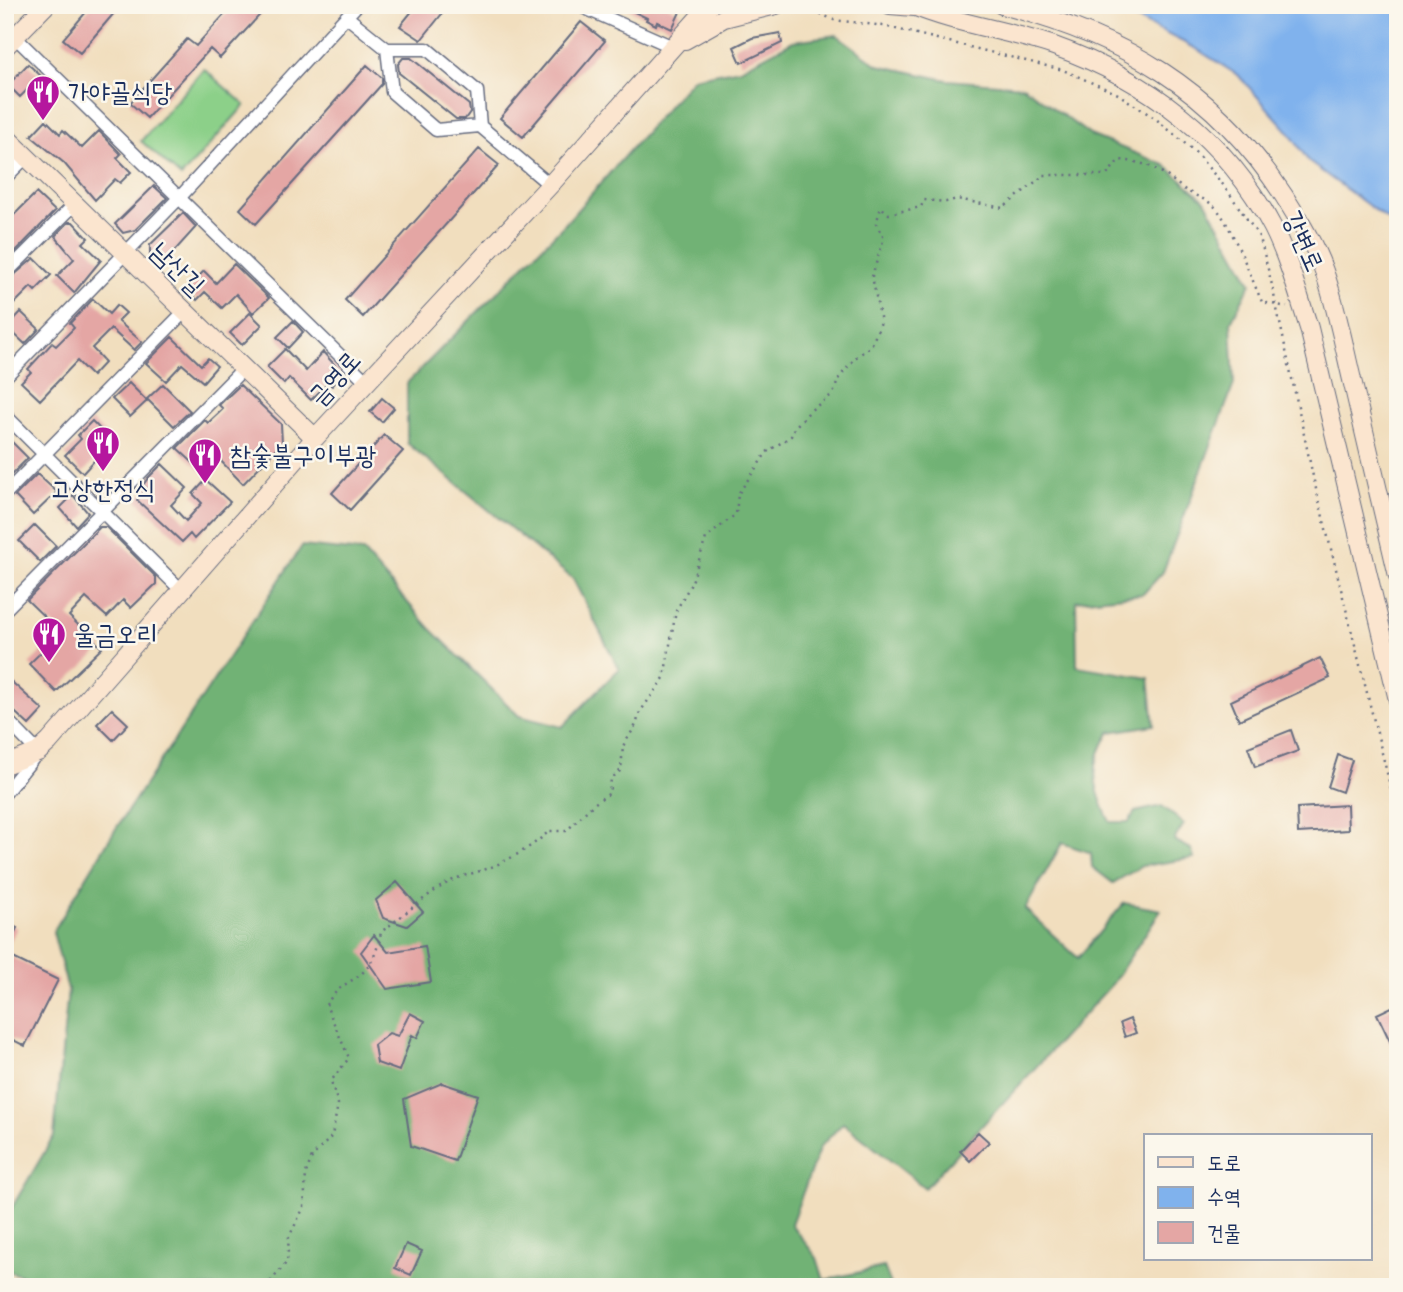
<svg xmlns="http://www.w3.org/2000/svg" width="1403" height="1292" font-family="'Architects Daughter','Poor Story',sans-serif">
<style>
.green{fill:#8cd089;stroke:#548074;stroke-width:2}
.forest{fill:#71b275;stroke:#46706a;stroke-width:2}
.water{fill:#80b2ed;stroke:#4e70a6;stroke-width:2}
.building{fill:#e4a6a4}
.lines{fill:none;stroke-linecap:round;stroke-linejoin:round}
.street-casing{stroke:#666c80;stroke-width:15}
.secondary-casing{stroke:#666c80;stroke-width:20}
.path{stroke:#666c80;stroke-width:2.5;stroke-dasharray:2 5;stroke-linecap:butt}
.street{stroke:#fff;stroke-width:12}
.secondary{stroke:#fbe5cf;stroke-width:18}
.labels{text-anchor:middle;stroke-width:5;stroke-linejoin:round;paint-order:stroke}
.poi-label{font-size:26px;fill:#1b2f5e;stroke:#fbf7ec;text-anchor:start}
.street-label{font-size:26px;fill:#1b2f5e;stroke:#fbf7ec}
</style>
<rect width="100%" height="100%" fill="#fbf7ec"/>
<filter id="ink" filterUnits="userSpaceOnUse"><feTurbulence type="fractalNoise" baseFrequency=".0143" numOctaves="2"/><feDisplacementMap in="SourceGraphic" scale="14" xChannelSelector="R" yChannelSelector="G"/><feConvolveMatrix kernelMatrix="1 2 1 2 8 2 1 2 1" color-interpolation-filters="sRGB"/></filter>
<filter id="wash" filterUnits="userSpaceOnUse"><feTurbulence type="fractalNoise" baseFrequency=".00686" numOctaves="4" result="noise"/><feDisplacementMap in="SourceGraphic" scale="28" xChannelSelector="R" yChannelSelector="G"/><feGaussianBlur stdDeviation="1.57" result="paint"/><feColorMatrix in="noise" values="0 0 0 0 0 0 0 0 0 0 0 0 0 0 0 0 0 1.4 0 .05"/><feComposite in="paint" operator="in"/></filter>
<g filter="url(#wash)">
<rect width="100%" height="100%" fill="#f1debe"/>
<!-- green -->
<path class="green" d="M204 69 245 105 181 177 141 141Z"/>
<!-- forest -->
<path class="forest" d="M837 35 878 65 947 80 1023 86 1090 135 1165 165 1205 200 1251 283 1231 322 1234 384 1163 572 1143 594 1076 601 1077 666 1149 678 1154 725 1110 732C1088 765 1093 787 1110 822H1129L1135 812 1162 806 1184 824 1174 840 1191 849 1194 858 1142 866 1113 883 1092 867 1091 853 1062 843 1025 909 1078 958 1124 903 1161 910 1113 983 925 1188 843 1123 820 1147 791 1224 817 1258 824 1280 884 1267 892 1287H56L5 1270V1219L54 1136 68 990 53 932 115 830 302 546 363 552 430 628 519 716 562 727 619 669 573 579 407 443V383L565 224 693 78 740 69 793 41Z"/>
<!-- water -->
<path class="water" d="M1094 5H1398V227L1309 162 1289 132 1239 76 1195 48 1139 20Z"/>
<g id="blocks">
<!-- building -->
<path class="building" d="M92 5H121L80 53 63 39Z
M233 5H269L220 58 210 49 147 118 130 103 187 39 196 46Z
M417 5H449L421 40 400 26Z
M620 5H665L680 12 672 29 657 22 656 25 646 20 647 18Z
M581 22 605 41 523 137 500 118Z
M780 33 782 43 741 63 734 47 752 38Z
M403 58H411L469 105 470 112 465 119H456L399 73 398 64Z
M28 64 41 76 20 97 8 85Z
M367 65 382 78V84L256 224 240 209Z
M46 120 60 134 63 130 82 148 99 131 121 154 117 158 131 172 120 183 115 179 95 200 64 163 31 136Z
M479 149 499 165 363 317 345 300Z
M154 186 167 198 135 230 123 233 115 224Z
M36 193 55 211 14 253 5 245V224Z
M183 213 196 227 159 268 150 259V245Z
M69 222H73L88 238 83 243 101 260 74 293 57 276 74 259 55 236Z
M34 258 51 275 35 291 31 287 14 304 5 295V283Z
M234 264 269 298 253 313 236 294 222 308 205 292 197 300 186 289 204 271 216 283Z
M93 299 109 314 117 305 126 313 118 321 142 342 134 350 111 329 92 348 105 362 92 376 77 361 40 400 21 382 31 372 28 369 52 343 56 346 74 328 70 323Z
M21 312 39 329 25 344 7 327Z
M250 313 262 325 242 345 230 333Z
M293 321 303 332 288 348 277 337Z
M172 337 201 365 208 358 217 366 203 382 182 364 166 381 146 363Z
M285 349 306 371 323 352 343 374 332 386 328 383 311 400 289 378 284 384 267 367Z
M129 383 147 401 130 417 112 399Z
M163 384 190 411 174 426 147 399Z
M240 385 281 424 282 443 243 484 216 456 202 471 177 448 205 420 208 423 223 409 219 405Z
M382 398 394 408 382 422 370 412Z
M92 421 112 441 83 473 65 455 81 439 78 435Z
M5 435 28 458 5 481Z
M384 435 403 451 350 510 332 493Z
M162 464 187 488 171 505 186 521 202 503 193 494 206 480 230 502 194 539 190 534 182 542 137 500 147 489 143 485 148 478Z
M37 474 57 492 33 515 15 496Z
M73 495 88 513 76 526 60 508Z
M35 525 56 546 40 562 19 541Z
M100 527H106L156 577V584L131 608 123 600 107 617 86 598 69 616 102 648 56 692 29 664 61 633 27 600Z
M1320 658 1330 678 1239 720 1231 701Z
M5 676 43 710 29 725 5 703Z
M112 709 128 724 113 740 97 724Z
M1291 730 1298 751 1255 767 1248 747Z
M1338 755 1352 760 1342 792 1328 787Z
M1347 805 1348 830 1298 833 1297 808Z
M397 882 423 912 407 926 383 918 376 900Z
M5 922 17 928 5 952Z
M374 935 388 952 425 946 431 982 387 989 361 952Z
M5 954 58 980 25 1046 5 1036Z
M1398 1004V1058L1377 1014Z
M410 1013 425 1021 417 1038 412 1035 399 1071 377 1063 374 1045 389 1033 398 1036Z
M1130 1019 1136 1033 1125 1037 1120 1023Z
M442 1083 478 1095 455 1161 411 1146 404 1099Z
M978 1132 989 1142 970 1161 960 1151Z
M406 1244 422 1251 411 1275 395 1268Z"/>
</g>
</g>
<g filter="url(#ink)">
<use href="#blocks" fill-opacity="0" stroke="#666c80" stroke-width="2"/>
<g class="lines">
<!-- street casing -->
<g class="street-casing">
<path id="street" d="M578 5 673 47
M347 17 387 49H427L477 91 480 126
M15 37 366 381
M387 49 392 92 436 130 480 126 550 185
M5 178 26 157
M5 274 75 204
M5 377 181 196 357 5
M5 415 183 592
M5 494 185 311
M5 610 244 368
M5 718 38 752 5 793"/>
</g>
<!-- secondary casing -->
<g class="secondary-casing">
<path id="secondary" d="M890 5 914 7
M911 5C956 24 1007 30 1054 46 1147 79 1227 139 1273 228 1289 260 1298 294 1309 328L1398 700
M1002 5C1124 37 1214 88 1284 196 1299 220 1315 245 1324 271 1337 308 1344 347 1353 384 1368 448 1383 512 1398 576
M685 40 724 18 776 5
M5 47 46 5
M5 136 315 438
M5 765 38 752 49 742 315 438 550 185 710 5"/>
</g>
<!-- path -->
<path class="path" d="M801 5 834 20 884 26 1063 70 1118 94 1156 119 1195 152 1225 187 1260 238 1271 281 1314 481 1398 817
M266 1287 287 1262 289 1237 304 1207 306 1173 312 1157 332 1136 338 1104 331 1081 349 1058 326 1005C347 970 370 989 381 932 404 915 423 897 449 882 462 875 476 873 489 868 509 860 534 846 549 831H566C581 818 591 803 609 794L611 779 621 770 623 746 636 725 640 712 664 678 676 611 692 582 706 538 736 514 738 494 767 452 791 436 794 428 811 410 833 394 839 378 855 358 871 346 881 322 872 276 884 238 876 224 881 207 889 214 921 207 924 200 946 202 957 199 1003 208 1044 175H1107L1119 160C1148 162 1160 170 1181 187 1191 195 1205 198 1214 206 1230 221 1252 280 1262 302L1287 307"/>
<!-- street -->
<use href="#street" class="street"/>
<!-- secondary -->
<use href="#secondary" class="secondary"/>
</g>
</g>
<!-- icons -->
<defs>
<g id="restaurant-pin" transform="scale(1.75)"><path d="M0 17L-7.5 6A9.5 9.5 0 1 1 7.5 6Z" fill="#b5179e" stroke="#fbf7ec"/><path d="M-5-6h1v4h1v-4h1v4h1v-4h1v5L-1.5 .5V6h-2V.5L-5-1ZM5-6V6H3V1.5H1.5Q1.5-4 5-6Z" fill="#fff"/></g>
</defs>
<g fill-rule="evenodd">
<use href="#restaurant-pin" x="43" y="92"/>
<use href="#restaurant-pin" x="103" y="443"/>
<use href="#restaurant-pin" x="205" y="455"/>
<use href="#restaurant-pin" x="49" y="634"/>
</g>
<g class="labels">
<!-- poi labels -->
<g class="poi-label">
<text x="68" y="101">가야골식당</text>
<text x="230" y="464">참숯불구이부광</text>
<text x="103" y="498" text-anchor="middle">고상한정식</text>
<text x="74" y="643">울금오리</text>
</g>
<!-- street labels -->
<g class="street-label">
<text transform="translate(1304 241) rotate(66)" y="9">강변로</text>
<text transform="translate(178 268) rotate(44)" y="9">남산길</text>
<text transform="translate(334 378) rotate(-48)" y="9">금영로</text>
</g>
</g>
<!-- margin -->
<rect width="1403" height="1292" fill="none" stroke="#fbf7ec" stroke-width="28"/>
<!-- legend -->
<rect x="1144" y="1134" width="228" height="126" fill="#fbf7ec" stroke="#a1a7b3" stroke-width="2"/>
<rect x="1158" y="1157" width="35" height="10" fill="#fbe5cf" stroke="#a1a7b3" stroke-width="2"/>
<text x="1207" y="1170" font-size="21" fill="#1b2f5e">도로</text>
<rect x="1158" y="1187" width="35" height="21" fill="#80b2ed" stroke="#a1a7b3" stroke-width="2"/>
<text x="1207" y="1204" font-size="21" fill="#1b2f5e">수역</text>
<rect x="1158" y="1222" width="35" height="21" fill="#e4a6a4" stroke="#a1a7b3" stroke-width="2"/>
<text x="1207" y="1240" font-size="21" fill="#1b2f5e">건물</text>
</svg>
